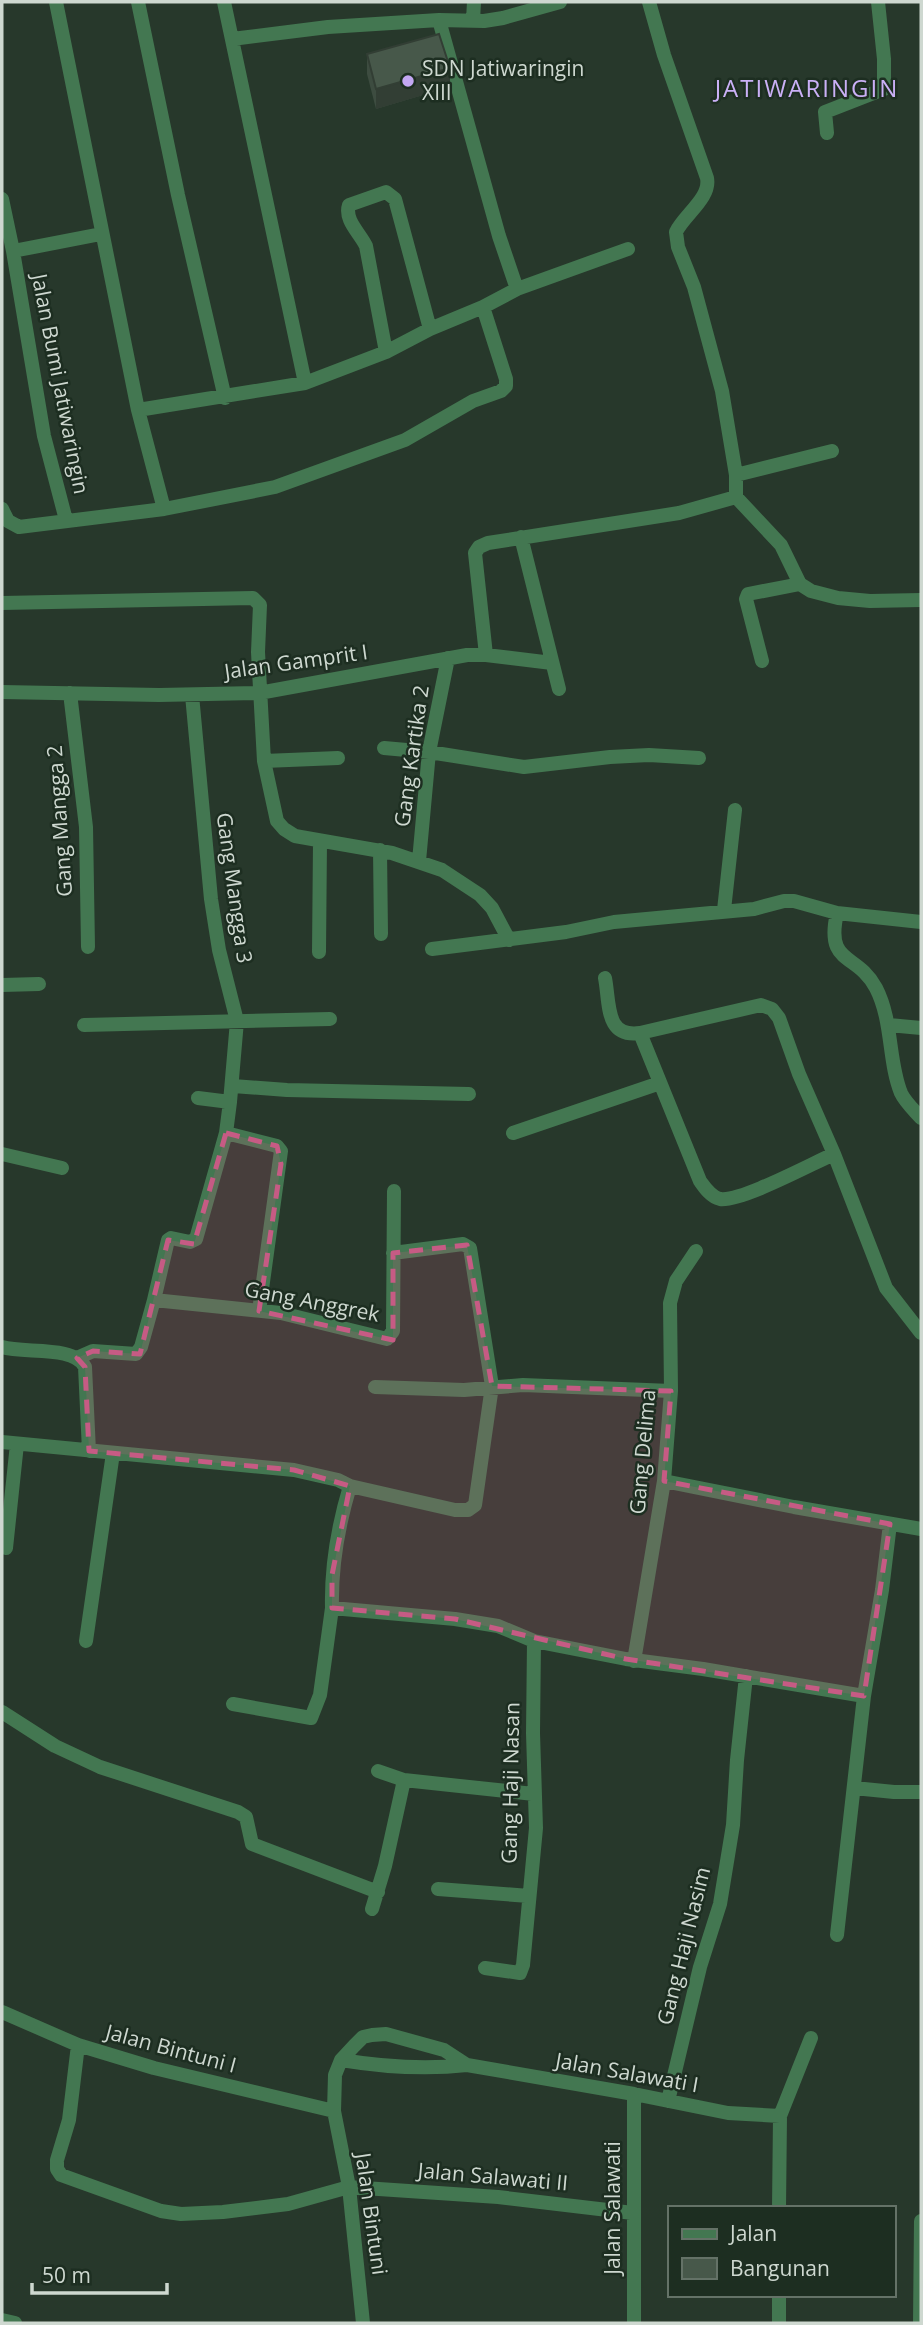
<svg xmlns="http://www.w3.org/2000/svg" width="923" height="2325" font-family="'Open Sans',sans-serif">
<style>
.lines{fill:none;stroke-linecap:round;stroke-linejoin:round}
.minor{stroke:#437751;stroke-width:14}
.tertiary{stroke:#437751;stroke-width:14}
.wall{fill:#3d4c40}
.shaded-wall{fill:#323e34}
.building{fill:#47584a;stroke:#323e34;stroke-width:2}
.marked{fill:#c65b84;fill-opacity:0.2;stroke:#c65b84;stroke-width:5;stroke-dasharray:14 9;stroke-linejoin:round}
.poi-dot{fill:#c3a7f2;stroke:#1d2e21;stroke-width:2.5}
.labels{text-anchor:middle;stroke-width:5;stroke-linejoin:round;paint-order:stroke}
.poi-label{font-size:21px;fill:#ced8d0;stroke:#1d2e21;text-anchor:start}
.street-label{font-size:21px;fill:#ced8d0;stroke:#1d2e21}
.quarter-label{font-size:24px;letter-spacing:2px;fill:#cab0f6;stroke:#1d2e21}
</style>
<rect width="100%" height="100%" fill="#27382b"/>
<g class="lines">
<!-- minor -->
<path class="minor" d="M56 2 138 410
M138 2 178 195 225 398
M224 2 305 383
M649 2 664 55 707 178C711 198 684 215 676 232L678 247 694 287 722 391 736 475V497
M439 20 499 236 517 289
M473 20 474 2
M232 39 328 27 439 20 484 21 503 18 560 2
M827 133 825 112 884 89V59L878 2
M2 199 13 251 44 436 66 520
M13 251 101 234
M386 352 366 246C360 233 344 220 349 205L386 192 395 199 430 329
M736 475 832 451
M736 497 781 545 800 584 811 591 838 598 870 601 921 600
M2 509 8 521 19 527 164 509 275 487 405 440 473 401 501 391 506 386V379L483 307
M164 509 138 410 305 383 386 352 430 329 483 307 517 289 628 249
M521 537 559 689
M2 603 253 598 260 605 258 652 264 761 277 821 284 829 295 836 392 853 442 870 480 895 492 908 509 940
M486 655 475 553 479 547 488 543 679 513 736 497
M762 661 746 599 748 594 800 584
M2 692 159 695 259 693 467 655H486L552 663
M70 693 86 827 88 947
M192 695 211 899 219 950 237 1021 230 1102 198 1098
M384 748 429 752 524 767 610 757 649 755 699 758
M264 761 338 758
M380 850 381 934
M419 861 429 752 448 658
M724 910 735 810
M837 913C825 966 857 952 876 988 893 1021 888 1061 901 1093 905 1102 915 1111 921 1118
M432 949 566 932 614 922 754 909 784 901H794L837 913 921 922
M319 952 320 842
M605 978C610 1004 605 1038 640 1033
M2 985 39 984
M84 1025 330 1019
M889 1025 921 1028
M233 1086 287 1090 469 1094
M226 1133 277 1146 281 1151 259 1311
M513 1133 660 1083
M2 1154 62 1168
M834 1154C811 1164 741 1202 720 1199 711 1197 705 1188 700 1181L640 1033 761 1005 772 1009 779 1018 799 1074 834 1154 886 1288 921 1333
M154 1300 168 1240 171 1238 190 1242 196 1239 226 1133 230 1102
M2 1347C24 1354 74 1345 85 1367L89 1451
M77 1358 93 1351 136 1354 141 1347 154 1300 281 1313 387 1339 393 1331 394 1191
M375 1387 464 1390 523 1385 671 1391
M2 1442 294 1470 338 1480 350 1486C338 1526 331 1566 332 1608L455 1619 498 1626 534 1641 626 1659 703 1669 864 1696 837 1935
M664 1481 794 1507 921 1529
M350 1486 455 1510H468L475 1505 492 1386 470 1248 463 1244 393 1253
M6 1548 17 1444
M86 1641 113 1453
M634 1661 664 1481 671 1391 670 1303 676 1281 696 1251
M864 1696 882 1590 890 1524
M233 1704 311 1718 320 1695 332 1608
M2 1712 55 1746 100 1767 238 1812 246 1817 252 1844 378 1892
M378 1771 404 1780
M854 1788 894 1792H921
M438 1889 529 1896
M372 1909 385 1866 404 1780 534 1794
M485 1968 520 1973 523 1965 536 1828 533 1733 534 1641
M2 2012 78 2045 154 2068 334 2111
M78 2045 69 2120 57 2160V2169L61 2175 161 2211 181 2214 223 2212 288 2204 349 2187 498 2197 633 2213
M341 2060C384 2067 425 2070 467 2065
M634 2094V2323
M668 2101 700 1967 720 1904 733 1825 737 1760 746 1676
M779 2208 780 2116 811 2038
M363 2323 349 2187 334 2111 335 2075 341 2060 354 2046 363 2037 372 2035 386 2034 444 2050 467 2065 634 2094 728 2113 780 2116
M779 2323V2295
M920 2323 921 2221"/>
<!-- tertiary -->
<path class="tertiary" d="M2 2320 15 2323"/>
</g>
<!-- wall -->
<path class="wall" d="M367 54 450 87 376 109 367 74Z"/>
<!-- shaded-wall -->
<path class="shaded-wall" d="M450 68V87L376 109V89Z"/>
<!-- building -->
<path class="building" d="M439 34 450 68 376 89 367 54Z"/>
<!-- marked area -->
<path class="marked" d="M226 1133 277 1146 281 1164 259 1311 393 1340V1253L467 1245 492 1386 671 1391 664 1481 890 1524 864 1696 626 1659 455 1619 332 1608V1575L350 1486 294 1470 89 1451 85 1367 77 1358 93 1351 140 1354 168 1240 194 1244Z"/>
<!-- markers -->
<circle class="poi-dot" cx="408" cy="81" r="7"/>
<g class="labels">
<!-- poi labels -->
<g class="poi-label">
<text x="422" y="76">SDN Jatiwaringin<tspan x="422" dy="24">XIII</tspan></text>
</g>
<!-- street labels -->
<g class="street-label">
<text transform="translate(60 384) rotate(79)" y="7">Jalan Bumi Jatiwaringin</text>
<text transform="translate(296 662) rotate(-8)" y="7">Jalan Gamprit I</text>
<text transform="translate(412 756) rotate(-82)" y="7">Gang Kartika 2</text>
<text transform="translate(60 821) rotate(-94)" y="7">Gang Mangga 2</text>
<text transform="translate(234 888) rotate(82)" y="7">Gang Mangga 3</text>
<text transform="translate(312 1302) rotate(11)" y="7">Gang Anggrek</text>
<text transform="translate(643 1452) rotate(-85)" y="7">Gang Delima</text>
<text transform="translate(511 1783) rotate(-89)" y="7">Gang Haji Nasan</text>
<text transform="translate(684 1946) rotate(-76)" y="7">Gang Haji Nasim</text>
<text transform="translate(171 2049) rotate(15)" y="7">Jalan Bintuni I</text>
<text transform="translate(627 2073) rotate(10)" y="7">Jalan Salawati I</text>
<text transform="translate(493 2177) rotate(5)" y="7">Jalan Salawati II</text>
<text transform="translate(613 2208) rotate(-90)" y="7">Jalan Salawati</text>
<text transform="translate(371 2214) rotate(82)" y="7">Jalan Bintuni</text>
</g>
<!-- quarter labels -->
<g class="quarter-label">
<text x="807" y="97">JATIWARINGIN</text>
</g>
</g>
<!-- border -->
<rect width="923" height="2325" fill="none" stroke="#ced8d0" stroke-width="7"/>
<!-- legend -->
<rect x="668" y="2206" width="228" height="91" fill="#1d2e21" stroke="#647267" stroke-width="2"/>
<rect x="682" y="2229" width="35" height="10" fill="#437751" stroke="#647267" stroke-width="2"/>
<text x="730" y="2241" font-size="21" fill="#ced8d0">Jalan</text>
<rect x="682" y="2258" width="35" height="21" fill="#47584a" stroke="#647267" stroke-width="2"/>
<text x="730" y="2276" font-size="21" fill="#ced8d0">Bangunan</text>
<!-- scale -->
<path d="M32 2283v10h135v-10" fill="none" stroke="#ced8d0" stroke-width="3.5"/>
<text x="42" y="2283" font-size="21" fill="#ced8d0" stroke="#1d2e21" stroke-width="5" paint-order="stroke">50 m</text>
</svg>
